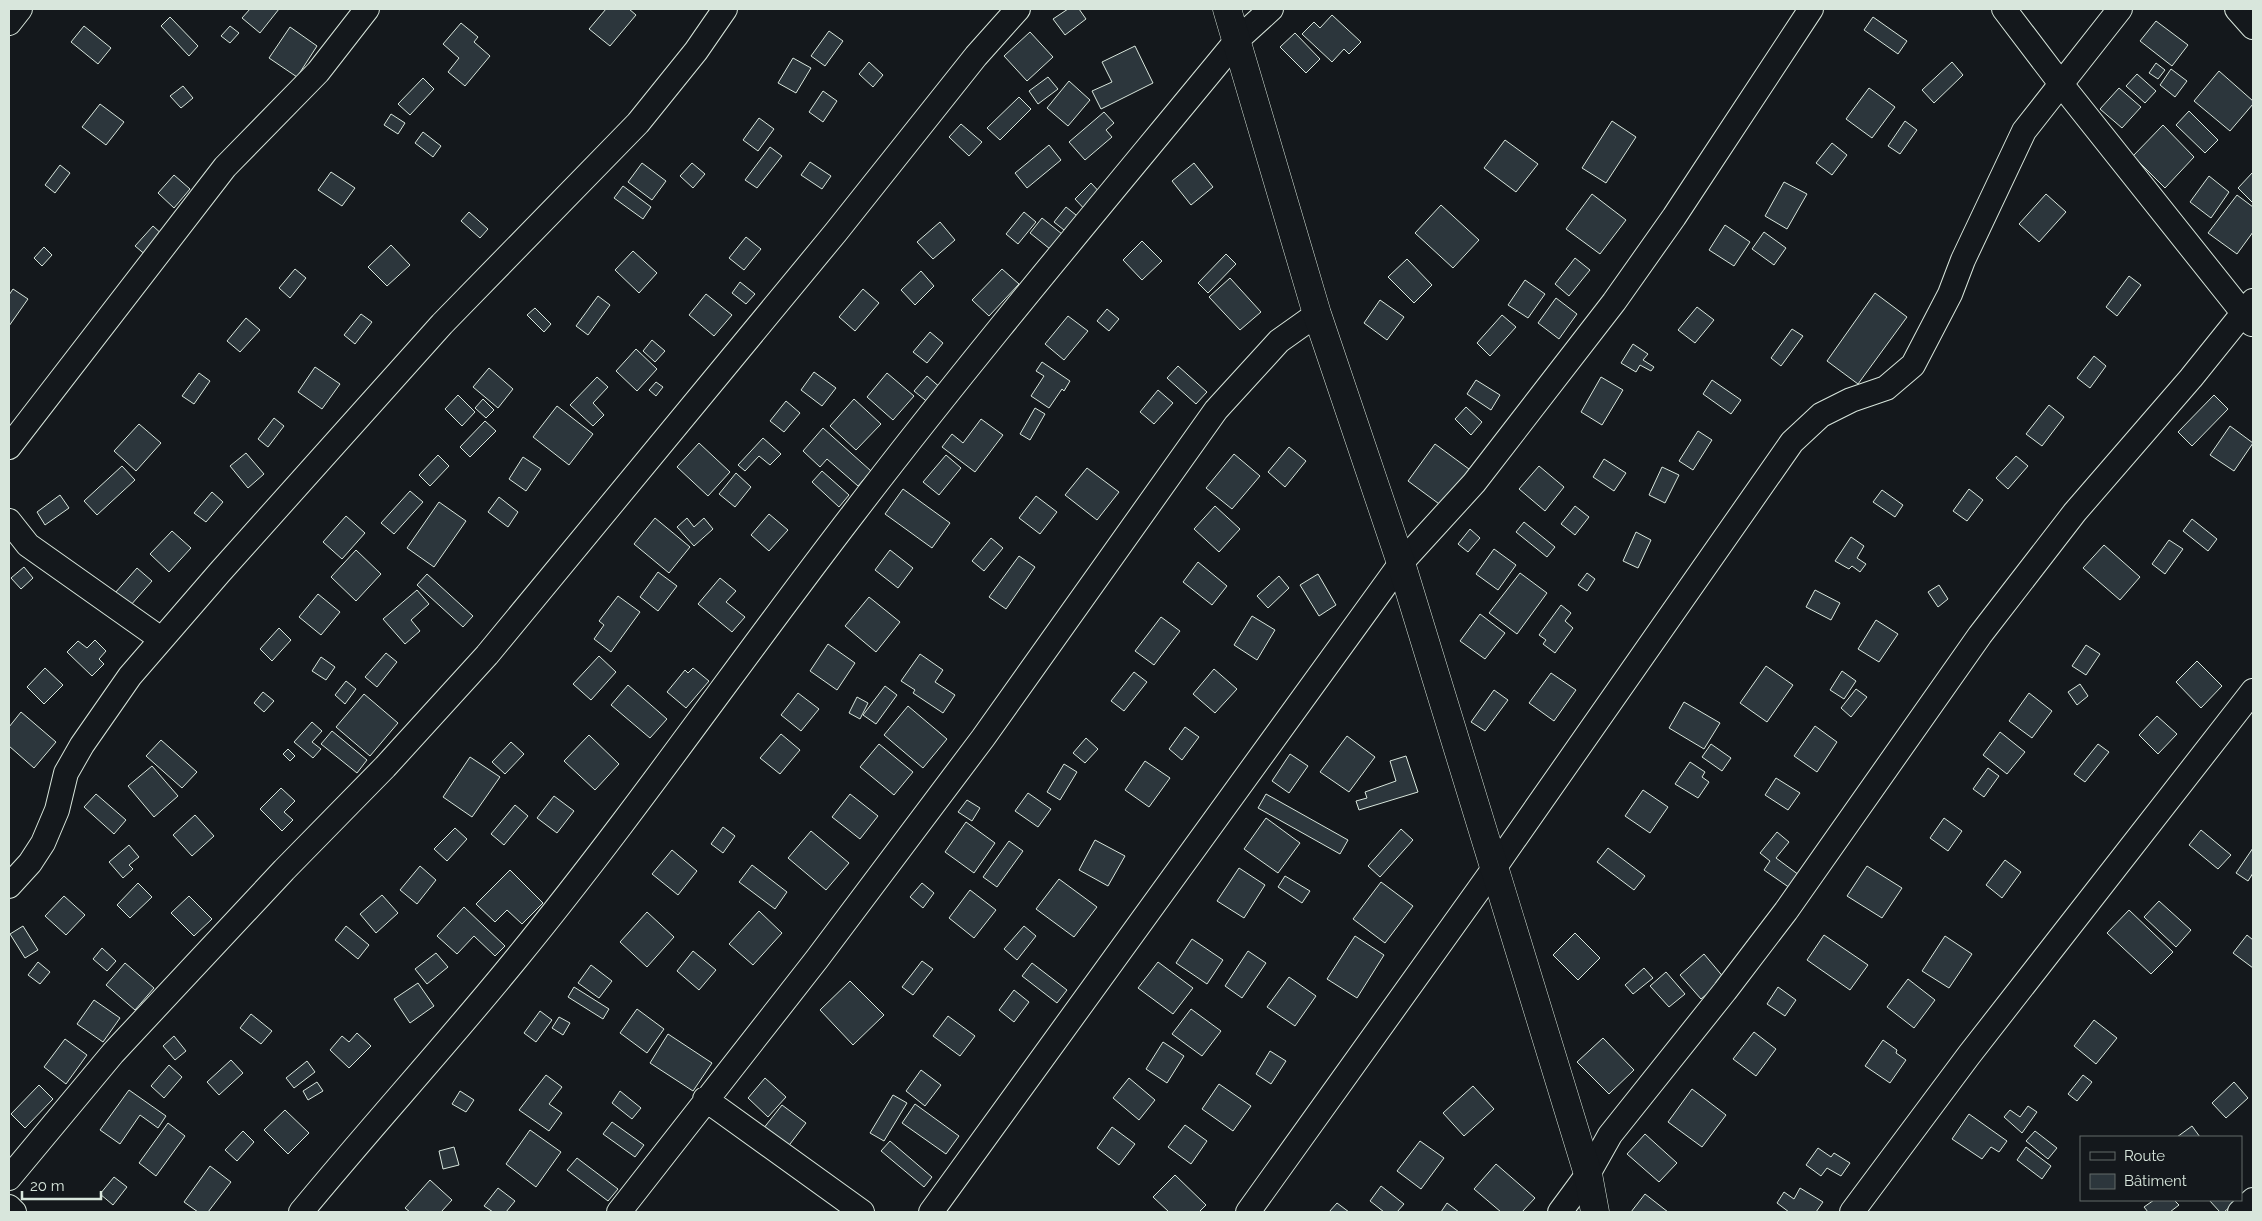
<svg xmlns="http://www.w3.org/2000/svg" width="2262" height="1221" font-family="Raleway,sans-serif">
<style>
.building{fill:#2c363c;stroke:#d8e6dc}
.lines{fill:none;stroke-linecap:round;stroke-linejoin:round}
.street-casing{stroke:#d8e6dc;stroke-width:26}
.secondary-casing{stroke:#d8e6dc;stroke-width:29}
.street{stroke:#14181c;stroke-width:24}
.secondary{stroke:#14181c;stroke-width:28}
</style>
<rect width="100%" height="100%" fill="#14181c"/>
<!-- building -->
<path class="building" d="M250 9H279L260 33 242 18Z
M606 9H629L636 15 610 46 589 29Z
M1068 9H1079L1086 19 1065 35 1053 19Z
M1332 15 1361 42 1349 54 1344 49 1332 62 1302 34 1314 22 1320 28Z
M170 17 198 46 189 56 161 26Z
M1873 17 1907 41 1898 54 1864 30Z
M2156 21 2188 45 2172 66 2140 41Z
M461 23 478 37 474 42 490 56 465 86 448 72 459 58 443 44Z
M84 26 111 48 98 64 71 42Z
M230 26 239 33 230 43 221 36Z
M290 27 317 46 297 77 269 58Z
M829 31 843 41 825 66 811 56Z
M1030 32 1053 57 1027 81 1004 56Z
M1295 33 1320 59 1306 73 1280 47Z
M1135 46 1153 83 1101 109 1092 91 1112 82 1102 62Z
M793 58 811 68 796 93 778 83Z
M869 62 883 75 873 87 859 74Z
M1952 62 1963 75 1934 103 1922 90Z
M2156 63 2165 70 2158 79 2149 73Z
M2171 69 2187 81 2175 97 2160 85Z
M2219 71 2253 101V104L2230 131 2194 101Z
M2137 74 2156 91 2145 103 2126 86Z
M1048 77 1058 89 1038 104 1029 91Z
M423 78 434 89 410 115 398 104Z
M1069 81 1090 100 1068 126 1047 108Z
M183 86 193 98 181 108 170 96Z
M1869 88 1895 107 1872 138 1846 119Z
M2119 88 2141 107 2122 128 2100 109Z
M823 91 837 101 823 122 809 112Z
M1019 97 1031 109 1000 140 987 128Z
M100 104 124 122 106 145 82 127Z
M2189 111 2218 140 2205 153 2176 125Z
M1104 112 1114 123 1106 130 1112 137 1085 160 1069 142Z
M391 114 405 123 398 134 384 125Z
M759 118 774 129 758 151 743 140Z
M1612 121 1636 137 1606 183 1582 168Z
M1905 121 1917 130 1900 154 1888 146Z
M961 124 982 142 969 156 949 137Z
M2163 125 2194 157 2165 188 2133 156Z
M423 132 441 146 433 157 415 143Z
M1505 140 1538 164 1516 192 1484 168Z
M1832 143 1847 155 1832 175 1816 163Z
M1049 145 1061 160 1027 188 1015 173Z
M770 147 782 156 757 188 745 180Z
M810 162 831 176 822 189 801 175Z
M642 163 666 181 652 200 628 182Z
M692 163 705 174 693 188 680 176Z
M1194 163 1213 187 1191 205 1172 181Z
M60 165 70 173 55 193 45 185Z
M331 172 355 188 342 206 318 190Z
M2253 172V201L2252 202 2238 188Z
M174 175 190 189 174 208 158 193Z
M2209 176 2229 192 2211 218 2190 202Z
M1784 182 1807 194 1787 229 1765 216Z
M1091 183 1105 198 1089 214 1075 199Z
M623 186 651 207 643 219 614 198Z
M1592 194 1626 220 1600 254 1566 229Z
M2046 194 2066 212 2039 242 2019 224Z
M2237 195 2253 207V232L2237 254 2208 233Z
M1441 205 1479 240 1453 268 1415 233Z
M1066 207 1081 219 1069 234 1054 222Z
M469 212 488 229 480 238 461 221Z
M1024 212 1036 222 1018 244 1006 234Z
M1042 218 1067 238 1055 253 1030 233Z
M940 222 955 240 933 259 917 242Z
M1725 225 1750 242 1734 266 1709 250Z
M153 226 164 236 147 256 135 246Z
M1764 232 1786 248 1774 265 1752 249Z
M746 237 761 249 744 270 729 258Z
M1142 241 1162 261 1142 280 1123 260Z
M391 245 410 265 387 286 368 267Z
M44 247 52 255 42 266 34 258Z
M633 251 657 273 639 293 615 270Z
M1226 254 1236 264 1208 293 1198 283Z
M1575 258 1590 270 1569 296 1555 284Z
M1407 259 1432 285 1414 303 1388 277Z
M295 269 306 278 290 298 279 288Z
M1002 269 1019 284 989 316 972 300Z
M921 271 934 286 915 305 901 290Z
M2129 276 2141 285 2117 316 2106 307Z
M1230 278 1261 312 1240 330 1209 297Z
M1525 280 1545 294 1528 318 1508 305Z
M740 282 755 294 746 304 732 293Z
M13 289 28 299 9 326V295Z
M863 289 879 303 855 331 839 317Z
M1875 293 1907 317 1858 384 1827 361Z
M706 294 732 315 714 336 689 315Z
M598 296 610 305 588 335 576 326Z
M1556 298 1577 314 1559 339 1538 323Z
M1380 300 1404 317 1387 340 1364 323Z
M1697 307 1714 320 1695 343 1678 330Z
M535 308 551 324 544 332 527 315Z
M1107 309 1119 319 1109 331 1097 321Z
M361 314 372 322 355 344 344 335Z
M1502 315 1516 327 1490 356 1477 343Z
M1068 316 1088 331 1064 360 1045 344Z
M246 318 260 330 240 352 227 341Z
M1792 329 1803 336 1781 366 1771 358Z
M930 332 943 343 927 363 913 352Z
M652 340 665 351 655 362 643 351Z
M1633 344 1648 354 1643 360 1654 367 1651 371 1640 365 1636 372 1621 363Z
M636 349 657 369 637 391 616 371Z
M2094 356 2106 366 2090 388 2077 378Z
M1042 362 1070 381 1064 391 1062 389 1049 408 1031 396 1044 376 1036 371Z
M1178 366 1207 392 1196 404 1167 378Z
M315 367 340 384 322 409 298 392Z
M489 368 513 389 498 408 473 387Z
M814 372 836 388 822 406 801 390Z
M199 373 210 381 194 404 182 396Z
M887 373 914 396 893 420 867 397Z
M927 376 942 389 930 404 914 391Z
M597 377 608 387 593 403 604 415 593 426 570 405Z
M1601 377 1623 390 1602 425 1581 412Z
M1476 380 1500 395 1491 410 1467 394Z
M1712 380 1741 400 1731 414 1703 394Z
M656 382 663 387 656 396 649 390Z
M1158 390 1173 403 1154 424 1140 412Z
M458 395 475 412 462 426 445 409Z
M2214 395 2228 409 2192 446 2178 432Z
M483 399 494 410 486 418 475 408Z
M854 399 881 424 856 450 830 426Z
M786 401 800 413 784 432 770 421Z
M2049 405 2064 417 2042 446 2026 434Z
M557 406 593 434 569 465 533 437Z
M1466 407 1482 422 1471 435 1455 419Z
M1035 408 1045 414 1030 440 1020 434Z
M274 418 284 426 268 447 258 439Z
M981 419 1003 435 975 472 942 447 952 434 963 443Z
M485 421 496 431 470 457 460 447Z
M139 424 161 443 136 471 114 451Z
M2230 426 2253 443 2234 471 2210 455Z
M823 428 871 471 858 486 827 459 820 467 803 451Z
M1698 431 1712 440 1693 470 1679 461Z
M763 438 781 454 770 465 759 456 745 471 738 465Z
M699 443 730 472 708 496 677 467Z
M1435 444 1473 472 1446 509 1408 481Z
M1289 447 1306 461 1285 487 1268 472Z
M246 453 264 474 248 488 230 466Z
M1234 454 1260 476 1232 509 1206 488Z
M438 455 449 466 430 486 419 475Z
M946 455 961 468 939 495 923 482Z
M2016 456 2028 466 2008 489 1996 478Z
M523 457 541 469 526 491 509 479Z
M1604 459 1626 473 1614 491 1593 477Z
M122 466 135 480 97 515 84 501Z
M1539 466 1564 487 1545 511 1519 489Z
M1662 467 1679 475 1665 503 1649 495Z
M1087 468 1119 492 1097 520 1065 495Z
M822 471 849 495 839 507 812 482Z
M736 473 751 487 735 507 719 494Z
M903 489 950 523 932 548 885 514Z
M1969 489 1983 500 1967 521 1953 511Z
M1882 490 1903 505 1895 517 1873 502Z
M410 491 423 502 394 534 381 523Z
M212 492 223 502 206 522 194 513Z
M60 495 69 508 45 525 37 512Z
M1036 496 1057 512 1040 534 1019 518Z
M499 497 518 512 508 527 488 512Z
M439 502 466 521 434 567 407 548Z
M1215 506 1240 529 1219 552 1194 529Z
M1575 506 1589 517 1575 535 1561 524Z
M769 514 788 530 769 551 751 535Z
M346 516 365 533 342 559 323 542Z
M655 518 690 547 669 573 634 544Z
M687 518 694 527 704 518 713 529 694 546 677 527Z
M2192 519 2217 539 2208 551 2183 531Z
M1524 522 1555 547 1547 557 1516 532Z
M1470 529 1480 538 1468 552 1458 544Z
M172 531 191 548 169 572 150 554Z
M1636 532 1651 540 1638 568 1623 561Z
M1851 537 1864 546 1857 558 1866 564 1860 572 1852 566 1849 569 1835 561Z
M991 538 1003 548 984 571 972 561Z
M2169 540 2183 549 2165 574 2152 564Z
M2104 545 2140 577 2120 600 2083 568Z
M1494 549 1516 565 1498 590 1476 574Z
M356 550 381 574 356 601 331 577Z
M890 550 913 568 898 588 875 570Z
M1019 556 1035 567 1006 609 989 597Z
M1198 562 1227 586 1212 605 1183 582Z
M24 567 33 578 21 589 11 578Z
M137 568 152 581 130 606 115 593Z
M658 572 677 586 658 611 640 597Z
M1520 573 1547 593 1517 634 1489 613Z
M1587 573 1595 579 1587 591 1578 585Z
M427 574 473 616 463 627 417 585Z
M1318 574 1336 605 1319 616 1300 585Z
M1279 576 1289 588 1268 608 1257 596Z
M720 578 736 591 726 602 745 617 732 632 698 604Z
M1939 585 1948 599 1938 607 1928 592Z
M417 590 429 604 411 620 420 631 405 644 383 619Z
M1815 590 1840 603 1831 620 1806 607Z
M318 594 340 612 321 635 299 617Z
M618 596 640 612 611 652 594 639 604 625 599 621Z
M869 597 900 622 876 652 845 626Z
M1561 605 1571 613 1565 621 1573 628 1555 653 1543 644 1546 640 1539 635Z
M1480 614 1505 633 1485 659 1460 641Z
M1252 616 1275 630 1257 660 1234 645Z
M1161 617 1180 631 1154 665 1135 651Z
M1876 620 1898 634 1879 662 1858 649Z
M279 628 291 640 272 661 260 649Z
M95 640 106 651 99 659 104 664 92 676 67 652 78 641 87 648Z
M828 644 855 663 837 690 810 671Z
M2086 645 2100 654 2086 675 2072 666Z
M386 653 397 662 377 687 365 677Z
M920 654 943 670 935 682 955 695 943 713 913 693 915 690 901 681Z
M599 656 616 672 591 700 573 684Z
M321 657 335 667 326 680 312 671Z
M2197 661 2222 686 2201 708 2176 682Z
M1766 666 1793 685 1767 722 1740 703Z
M45 668 63 685 44 704 27 687Z
M693 668 709 681 686 708 667 692 685 670 688 673Z
M1214 669 1237 689 1215 713 1193 694Z
M1842 671 1856 681 1844 699 1830 690Z
M1134 672 1147 682 1124 711 1111 701Z
M1551 673 1576 690 1554 721 1529 703Z
M346 681 356 689 345 704 335 695Z
M2080 684 2088 696 2077 705 2068 692Z
M628 685 667 719 650 738 611 705Z
M885 686 897 695 876 724 863 715Z
M1856 689 1867 697 1851 717 1841 708Z
M1494 690 1508 700 1485 731 1471 722Z
M263 692 274 701 264 712 254 703Z
M798 693 819 709 801 731 781 715Z
M2029 693 2052 711 2032 738 2009 721Z
M364 694 398 723 370 756 336 727Z
M857 697 868 703 860 719 849 713Z
M1684 702 1720 723 1704 749 1669 728Z
M908 706 947 739 923 768 884 735Z
M21 712 56 742 34 768 9 746V727Z
M2157 716 2177 734 2158 754 2139 735Z
M312 722 322 731 312 742 321 749 313 758 294 742Z
M1815 726 1837 742 1817 772 1794 756Z
M1185 727 1199 737 1182 760 1169 749Z
M332 731 367 760 357 773 321 744Z
M2000 732 2025 752 2007 774 1983 755Z
M781 734 800 750 780 774 760 758Z
M589 735 619 764 595 790 564 761Z
M1347 736 1375 757 1349 792 1320 772Z
M1086 738 1098 749 1085 763 1073 753Z
M161 740 197 772 182 788 146 756Z
M511 742 524 754 505 774 492 762Z
M879 744 913 772 894 795 860 767Z
M1711 744 1731 758 1722 771 1702 757Z
M2098 744 2109 752 2085 782 2074 774Z
M288 749 295 756 290 761 283 754Z
M1290 754 1308 766 1289 793 1272 781Z
M1406 756 1418 792 1359 810 1356 801 1367 798 1365 792 1396 781 1390 761Z
M470 757 500 777 472 817 443 797Z
M1145 761 1170 778 1149 807 1125 790Z
M1690 762 1705 772 1702 777 1709 782 1698 798 1675 784Z
M1064 764 1077 772 1060 800 1047 792Z
M152 766 178 796 154 817 128 786Z
M1988 768 1999 776 1984 797 1973 789Z
M1776 778 1800 793 1788 810 1765 795Z
M281 788 295 801 284 812 293 820 282 831 260 809Z
M1643 790 1668 807 1650 833 1625 816Z
M1028 793 1051 809 1038 827 1015 811Z
M96 794 126 820 114 834 84 807Z
M850 794 878 816 860 839 832 817Z
M1266 794 1348 840 1340 854 1258 808Z
M554 796 574 811 557 833 537 818Z
M967 800 980 808 972 821 958 812Z
M515 805 528 816 504 845 491 834Z
M195 815 214 836 192 856 173 835Z
M1266 818 1300 843 1278 873 1244 849Z
M1944 818 1962 831 1948 851 1930 838Z
M966 822 995 843 974 873 945 852Z
M723 827 735 836 723 853 711 844Z
M455 828 467 839 447 861 434 849Z
M1401 829 1413 840 1380 877 1368 866Z
M2201 830 2231 855 2218 869 2189 845Z
M811 831 849 863 826 890 788 858Z
M1777 832 1789 842 1776 858 1799 875 1790 888 1764 870 1770 861 1760 853Z
M1095 840 1125 856 1108 886 1079 870Z
M1009 841 1023 851 997 887 983 877Z
M129 845 139 857 129 865 133 869 123 878 109 862Z
M1608 848 1645 876 1634 890 1597 862Z
M2253 848V873L2248 881 2236 873Z
M672 850 697 871 678 895 652 874Z
M2005 860 2021 872 2002 898 1986 885Z
M752 865 787 892 775 909 739 882Z
M420 866 436 880 417 904 400 890Z
M1867 866 1902 888 1882 918 1847 896Z
M1239 868 1265 885 1244 918 1217 901Z
M510 870 543 903 522 924 507 910 495 922 476 904Z
M1285 876 1310 891 1302 903 1278 887Z
M1059 879 1097 907 1074 937 1036 909Z
M1381 882 1413 906 1385 943 1353 919Z
M138 883 152 897 130 918 117 905Z
M922 883 934 893 923 908 910 897Z
M970 890 996 910 974 938 949 918Z
M382 895 398 913 376 933 360 914Z
M64 896 85 915 66 935 45 916Z
M189 896 212 919 194 936 171 913Z
M2159 901 2191 930 2176 947 2144 917Z
M464 907 505 946 495 956 474 936 457 954 437 936Z
M2129 910 2173 952 2151 974 2107 933Z
M759 911 782 933 753 965 729 944Z
M647 912 674 937 647 967 620 942Z
M23 926 38 950 25 958 10 934Z
M346 926 369 945 358 959 335 940Z
M1024 926 1036 936 1017 960 1004 949Z
M1575 933 1600 958 1578 980 1553 955Z
M1824 935 1868 965 1850 990 1807 960Z
M2247 935 2253 940V968L2233 953Z
M1355 936 1384 955 1357 998 1327 979Z
M1945 936 1972 954 1949 988 1922 971Z
M1192 939 1223 960 1207 984 1176 963Z
M102 948 116 961 107 971 93 959Z
M693 951 716 970 699 990 677 971Z
M1248 951 1266 963 1242 998 1225 986Z
M436 953 448 967 427 984 415 969Z
M1704 954 1725 979 1701 999 1680 975Z
M922 961 933 969 913 995 902 987Z
M38 962 50 972 40 984 28 975Z
M1158 962 1193 988 1173 1014 1138 988Z
M125 963 154 988 135 1010 106 985Z
M1032 963 1067 990 1057 1003 1022 976Z
M591 965 612 981 599 998 578 983Z
M1644 968 1653 978 1633 994 1625 985Z
M1666 972 1685 994 1669 1007 1650 986Z
M1289 977 1316 996 1295 1026 1267 1007Z
M1908 979 1935 1000 1914 1028 1887 1007Z
M850 981 884 1015 853 1045 820 1010Z
M418 983 434 1006 410 1023 394 999Z
M574 987 609 1009 603 1019 568 997Z
M1778 987 1796 1000 1785 1016 1767 1004Z
M1014 990 1029 1002 1014 1022 999 1010Z
M94 1000 120 1018 103 1042 77 1024Z
M637 1009 664 1029 647 1053 620 1033Z
M1191 1009 1221 1031 1202 1056 1172 1034Z
M540 1011 552 1020 536 1042 524 1033Z
M251 1014 272 1031 261 1044 240 1028Z
M948 1016 975 1036 960 1056 933 1036Z
M559 1017 570 1023 563 1035 552 1028Z
M2094 1020 2117 1038 2096 1064 2074 1046Z
M1754 1032 1776 1049 1756 1076 1733 1059Z
M357 1033 371 1046 349 1068 330 1050 342 1036 349 1042Z
M668 1034 712 1063 693 1091 650 1063Z
M174 1036 186 1051 175 1060 163 1046Z
M1603 1038 1634 1070 1609 1094 1577 1062Z
M65 1039 87 1055 66 1084 44 1067Z
M1883 1040 1897 1050 1896 1053 1906 1060 1890 1083 1865 1066Z
M1163 1042 1184 1056 1167 1083 1146 1069Z
M1270 1051 1286 1061 1271 1084 1256 1074Z
M231 1060 243 1073 219 1095 207 1082Z
M307 1061 315 1072 294 1088 286 1078Z
M169 1065 182 1077 164 1098 151 1086Z
M921 1070 941 1085 925 1106 906 1091Z
M546 1075 562 1087 549 1104 562 1113 549 1131 519 1110Z
M2083 1075 2092 1082 2077 1101 2068 1094Z
M765 1078 786 1097 768 1117 748 1098Z
M1129 1078 1155 1100 1139 1120 1113 1098Z
M317 1082 323 1091 308 1100 303 1091Z
M2234 1082 2248 1098 2226 1118 2212 1103Z
M1219 1084 1251 1106 1233 1131 1202 1109Z
M39 1085 53 1099 25 1128 11 1114Z
M1473 1086 1494 1109 1464 1136 1443 1113Z
M1692 1089 1726 1115 1702 1147 1668 1122Z
M129 1090 166 1116 158 1128 140 1115 120 1144 100 1130Z
M460 1091 474 1100 466 1112 452 1104Z
M620 1091 641 1108 632 1119 612 1103Z
M893 1095 907 1103 884 1141 870 1133Z
M915 1104 959 1136 946 1154 902 1123Z
M782 1105 806 1123 787 1148 763 1129Z
M2028 1106 2037 1112 2022 1133 2004 1117 2010 1110 2020 1117Z
M285 1110 309 1133 288 1154 264 1130Z
M1969 1114 2007 1141 1999 1152 1991 1147 1982 1159 1952 1139Z
M612 1122 644 1145 635 1157 603 1134Z
M168 1123 185 1136 156 1176 139 1163Z
M1185 1125 1207 1141 1191 1164 1168 1147Z
M2192 1126 2200 1137H2177Z
M1112 1127 1135 1144 1119 1165 1097 1148Z
M530 1130 561 1152 536 1187 506 1164Z
M243 1131 254 1142 237 1161 225 1150Z
M2035 1131 2057 1148 2048 1159 2026 1141Z
M1645 1134 1677 1163 1659 1182 1627 1154Z
M890 1141 932 1177 924 1187 881 1151Z
M1420 1141 1444 1158 1421 1189 1397 1171Z
M454 1147 459 1165 443 1169 439 1151Z
M2026 1147 2051 1166 2042 1179 2017 1160Z
M1818 1148 1831 1157 1834 1153 1850 1163 1841 1176 1827 1168 1821 1176 1806 1165Z
M577 1158 618 1189 608 1201 567 1170Z
M1496 1164 1535 1198 1522 1212H1501L1474 1189Z
M210 1166 231 1182 208 1212H198L184 1202Z
M1175 1175 1206 1205 1199 1212H1169L1153 1197Z
M114 1177 127 1187 113 1205 100 1194Z
M430 1180 452 1200 441 1212H410L405 1208Z
M1381 1186 1404 1204 1397 1212H1384L1370 1201Z
M498 1188 515 1201 506 1212H493L484 1206Z
M1800 1188 1823 1202 1816 1212H1789L1777 1203 1784 1192 1794 1199Z
M1645 1194 1668 1212H1631Z
M2154 1200H2174L2179 1205 2170 1212H2148L2144 1207Z
M2209 1200H2238L2224 1212H2220Z
M1337 1203 1349 1212H1329Z
M1447 1203 1459 1212H1441Z"/>
<g class="lines">
<!-- street casing -->
<g class="street-casing">
<path id="street" d="M2004 9 2061 84 2252 324
M2237 9 2253 27
M9 23 20 9
M9 447 225 167 318 72 367 9
M9 521 28 545 161 639
M9 886 30 863 43 843 57 810 66 773 82 745 130 676 220 572 442 324 638 123 696 51 725 9
M705 1099 862 1212
M9 1178 113 1053 284 870 385 767 487 655 836 232 976 56 1018 9
M9 1207 14 1212
M301 1212C371 1127 446 1045 516 959 634 815 739 662 853 514 976 353 1108 197 1237 40L1271 9
M619 1212 817 959 983 738 1216 410 1279 341 1317 314
M931 1212 1401 563 1474 483 1614 302 1674 217 1811 9
M1248 1212 1495 867 1792 442 1821 415 1851 400 1886 388 1913 365 1950 294 1963 260 2024 131 2120 9
M1560 1212 1588 1174 1610 1135 1725 991 1786 911 1980 635 2075 512 2191 378 2253 301
M1852 1212 1969 1055 2253 691
M2240 1212 2253 1200"/>
</g>
<!-- secondary casing -->
<g class="secondary-casing">
<path id="secondary" d="M1227 9 1317 314 1401 563 1588 1174 1595 1212"/>
</g>
<!-- street -->
<use href="#street" class="street"/>
<!-- secondary -->
<use href="#secondary" class="secondary"/>
</g>
<!-- border -->
<rect width="2262" height="1221" fill="none" stroke="#d8e6dc" stroke-width="20"/>
<!-- legend -->
<rect x="2080" y="1136" width="162" height="65" fill="#14181c" stroke="#626a69"/>
<rect x="2090" y="1152" width="25" height="8" fill="#14181c" stroke="#626a69"/>
<text x="2124" y="1161" font-size="15" fill="#d8e6dc">Route</text>
<rect x="2090" y="1174" width="25" height="15" fill="#2c363c" stroke="#626a69"/>
<text x="2124" y="1186" font-size="15" fill="#d8e6dc">Bâtiment</text>
<!-- scale -->
<path d="M22 1191v8h79v-8" fill="none" stroke="#d8e6dc" stroke-width="2.5"/>
<text x="30" y="1191" font-size="15" fill="#d8e6dc" stroke="#14181c" stroke-width="4" paint-order="stroke">20 m</text>
</svg>
